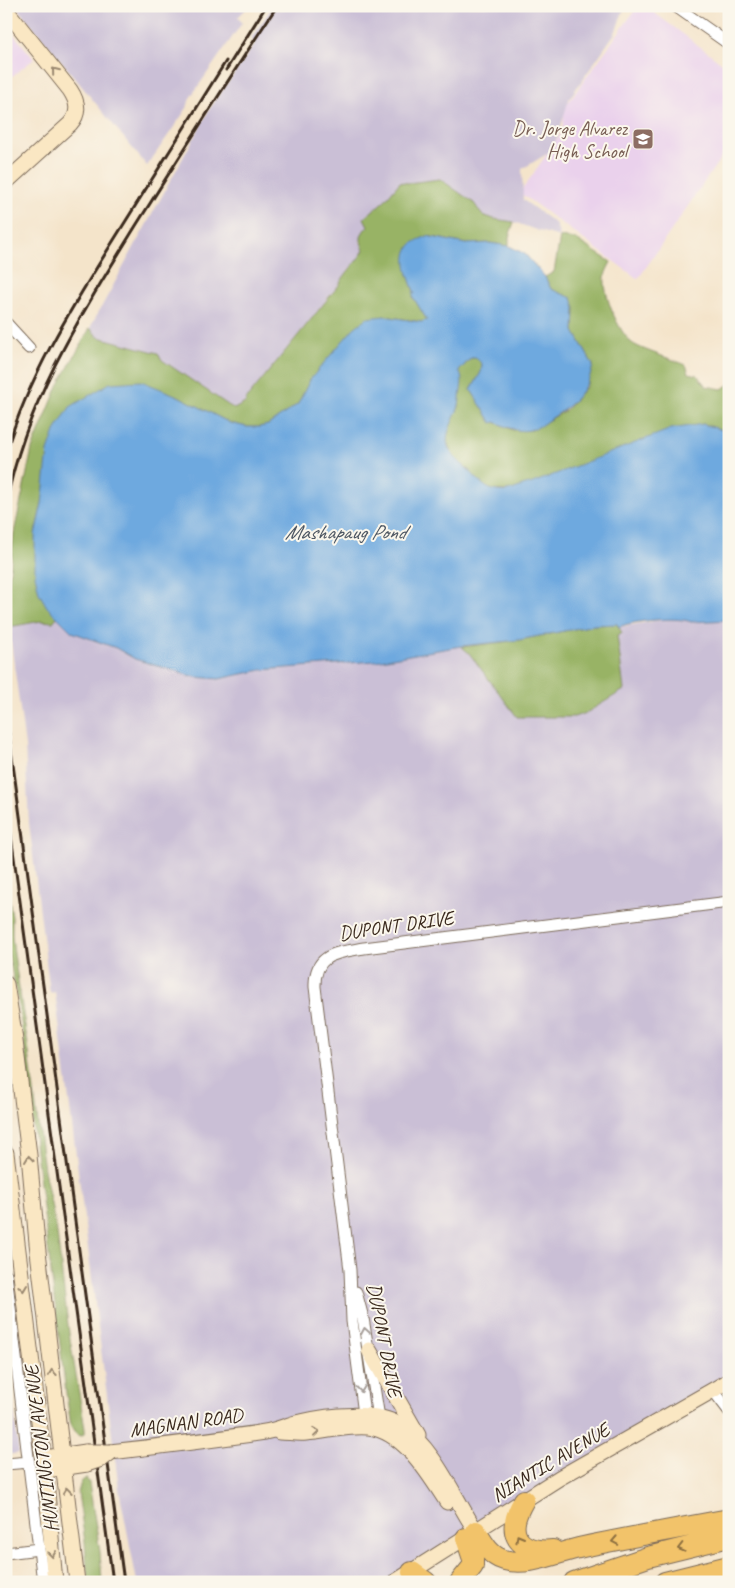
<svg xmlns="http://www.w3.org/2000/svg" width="735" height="1588" font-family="Caveat,sans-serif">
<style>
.built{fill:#ead1ec}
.industrial{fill:#cabfd6}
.forest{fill:#98b365;stroke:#6a6e42}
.water{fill:#6ea9df;stroke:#546a7e}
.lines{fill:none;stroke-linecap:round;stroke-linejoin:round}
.street-casing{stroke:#7c6b5a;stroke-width:13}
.secondary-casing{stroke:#7c6b5a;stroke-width:17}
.highway-casing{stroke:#7c6b5a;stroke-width:22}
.street{stroke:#fff;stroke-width:11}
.secondary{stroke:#fae7c3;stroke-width:15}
.highway{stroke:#f2c36a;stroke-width:20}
.rail{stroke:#3b2a1e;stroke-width:3}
.secondary-bridge-casing{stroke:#7c6b5a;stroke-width:17;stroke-linecap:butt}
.secondary-bridge{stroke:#fae7c3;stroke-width:15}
.oneway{stroke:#9a8870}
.oneway2{stroke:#a79f9a}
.oneway3{stroke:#8d6f40}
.labels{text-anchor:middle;stroke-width:4;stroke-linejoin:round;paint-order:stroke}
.education-label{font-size:20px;fill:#785e54;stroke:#fbf7ec;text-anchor:end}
.street-label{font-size:20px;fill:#3b2a1e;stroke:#fbf7ec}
.water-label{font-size:21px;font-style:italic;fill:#4d5662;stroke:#fbf7ec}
</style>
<rect width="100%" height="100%" fill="#fbf7ec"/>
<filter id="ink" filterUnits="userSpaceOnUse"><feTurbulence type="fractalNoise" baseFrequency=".02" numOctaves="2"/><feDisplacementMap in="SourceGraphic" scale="10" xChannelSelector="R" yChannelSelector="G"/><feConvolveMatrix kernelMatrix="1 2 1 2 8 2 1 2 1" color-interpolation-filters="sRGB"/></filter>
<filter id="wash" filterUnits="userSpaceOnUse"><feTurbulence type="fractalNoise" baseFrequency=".0096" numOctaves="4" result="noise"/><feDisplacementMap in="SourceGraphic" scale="20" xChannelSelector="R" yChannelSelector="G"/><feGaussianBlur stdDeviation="1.12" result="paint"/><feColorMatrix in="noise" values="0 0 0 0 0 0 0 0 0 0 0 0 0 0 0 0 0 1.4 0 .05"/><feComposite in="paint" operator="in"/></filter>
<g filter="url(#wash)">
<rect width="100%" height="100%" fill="#f4e4ca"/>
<!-- built -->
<path class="built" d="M638 6H645L729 68V146L638 279 520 193 562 132 565 107Z
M6 25 34 59 6 81Z"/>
<!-- industrial -->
<path class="industrial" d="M16 6H249L238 17 242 23 190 98 187 108 147 166Z
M273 6H625L615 33 569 99 557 138 550 152 522 169 523 200 556 224 560 237 536 230 514 222 494 219 482 215 474 203 440 179 408 183 400 182 385 200 364 218 369 226 360 241 364 250 356 263 349 269 339 284 247 398 245 403 234 409 162 360 158 353 97 337 90 328 209 110 255 44 251 38Z
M57 617 72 632 116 648 135 659 219 679 261 670 375 661 461 646 574 717 586 713 624 690 617 635 622 633 619 627 667 619 686 620 692 622 729 620V1378L389 1582H137L119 1489 55 992 50 993 29 823 25 746 9 627 41 621 53 622Z
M6 1344 19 1453 6 1455Z"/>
<!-- forest -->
<path class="forest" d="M440 179 474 203 482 215 494 219 514 222 509 237V246L490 243 466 244 428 236 408 274 415 295 413 297 427 320 422 322 384 316 310 380 298 404 268 425 259 427H247L230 423 178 396 42 503 35 534 47 607 57 617 53 622 41 621 9 627 7 601 14 533 32 449 58 386 90 328 98 337 158 353 162 360 234 409 245 403 247 398 339 285C344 274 357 262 364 250 359 239 360 234 368 226L364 218 385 200 400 182 408 183Z
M560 237 575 239 611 262C609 266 606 271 605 276 603 295 618 331 632 343 639 349 675 360 686 365L689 373 697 375 706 386 722 389 729 384V432L703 424 530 485 508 491 491 490 481 485 469 470 453 457 446 439 450 424 459 407V371L471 358H476L482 364 481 372 471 390 492 423 495 422 513 430H532L566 410 586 387 593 365 574 331 575 308 551 289 545 277 554 272Z
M617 624 622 633 617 635 624 690 586 713 574 717H517L469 653 462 647 519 640 594 625Z
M6 879 12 917V937L16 968 28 1045 44 1170 57 1233 69 1333 85 1429V1433L81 1436 76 1434 71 1426 66 1393 33 1127 28 1073 19 1007 6 942Z
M86 1478 89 1483 100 1552 102 1582H88L85 1542 78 1493 81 1482Z"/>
<!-- water -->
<path class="water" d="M427 236 466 244 490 243 509 246 525 254 545 277 551 289 572 298 575 308 574 331 593 365C588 391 569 408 547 421 543 424 538 428 533 429 521 434 507 427 495 422L492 423 471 390 481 372 482 364 476 358H471L459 371C463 378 462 382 461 390 460 396 460 403 458 409 447 435 438 444 464 466 480 479 484 494 508 491 516 489 523 485 530 484L671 429 703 424 729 432V620L691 622C678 616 632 621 619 627L617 624 594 625 519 640 461 646 375 661 261 670 219 679 195 677 135 659 116 648 72 632 47 607 39 593 35 575V534L42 503 48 451 55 431 70 407 110 383 141 381 178 396 230 423 247 427H259L268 425 298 404 310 380 322 365 354 328 367 318 384 316 421 322 427 320 413 297V292L415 294C410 280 398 255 413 243 417 240 423 238 427 236Z"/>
</g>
<g filter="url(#ink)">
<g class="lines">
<!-- street casing -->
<g class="street-casing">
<path id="street" d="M675 6 729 44
M6 323 29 348
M6 1274 43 1582
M356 1292 363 1318 380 1424
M713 1390 729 1411
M365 1422 352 1321 350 1270 315 987C314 953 337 953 364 948L729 902
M6 1464 29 1462
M6 1553 39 1549"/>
</g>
<!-- secondary casing -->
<g class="secondary-casing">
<path id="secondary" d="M6 10 70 90C78 102 80 113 70 124L6 182
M6 984 14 1033 29 1155 37 1243 77 1582
M6 1153 45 1470 55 1582
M369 1350 418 1435
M279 1432C288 1432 297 1434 306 1433 326 1432 347 1425 368 1427 404 1431 429 1474 447 1502
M111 1452C162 1446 214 1440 265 1432 277 1430 289 1424 301 1422 329 1415 377 1410 401 1426 435 1449 454 1498 476 1531
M52 1457 86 1452
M53 1469 87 1464
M395 1582 559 1478 729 1381"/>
</g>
<!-- highway casing -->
<g class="highway-casing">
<path id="highway" d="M524 1500C520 1507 516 1514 515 1522 511 1546 534 1552 553 1550
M476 1531C483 1543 490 1556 504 1560 530 1567 558 1552 583 1547 631 1537 680 1528 729 1519
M412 1572 426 1582
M460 1582 473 1566V1559L466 1538
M574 1582 648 1557 729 1537
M665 1582 729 1566"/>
</g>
<!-- street -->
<use href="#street" class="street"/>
<!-- secondary -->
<use href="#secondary" class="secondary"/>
<!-- highway -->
<use href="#highway" class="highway"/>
<!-- rail -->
<path class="rail" d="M226 70 266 6
M6 452C29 376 70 310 112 243 150 182 188 121 226 61
M6 504C26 400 82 313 137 224 183 151 229 78 277 6
M6 713 124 1582
M6 799 113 1582"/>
<!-- secondary-bridge casing -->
<g class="secondary-bridge-casing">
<path id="secondary-bridge" d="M86 1452H111
M87 1464 102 1459 111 1452"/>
</g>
<!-- secondary-bridge -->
<use href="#secondary-bridge" class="secondary-bridge"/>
</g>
<!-- one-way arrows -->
<defs><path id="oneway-chevron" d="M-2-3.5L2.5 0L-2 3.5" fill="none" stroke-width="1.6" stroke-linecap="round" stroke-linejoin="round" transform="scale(1.25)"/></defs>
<g class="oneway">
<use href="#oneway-chevron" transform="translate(55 71) rotate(-129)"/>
<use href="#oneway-chevron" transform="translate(29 1159) rotate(-97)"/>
<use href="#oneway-chevron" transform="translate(23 1288) rotate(83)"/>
<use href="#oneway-chevron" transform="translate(52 1373) rotate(-97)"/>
<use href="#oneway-chevron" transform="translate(316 1432) rotate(-6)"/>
<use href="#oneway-chevron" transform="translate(67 1491) rotate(-97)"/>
<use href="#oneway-chevron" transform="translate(52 1554) rotate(83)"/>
</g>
<g class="oneway2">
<use href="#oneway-chevron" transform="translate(365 1331) rotate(-100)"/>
<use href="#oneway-chevron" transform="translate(361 1389) rotate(83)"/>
</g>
<g class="oneway3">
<use href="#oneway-chevron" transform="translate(519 1538) rotate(-120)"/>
<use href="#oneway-chevron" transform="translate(615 1541) rotate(169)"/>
<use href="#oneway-chevron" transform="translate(681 1548) rotate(166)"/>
</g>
</g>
<!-- icons -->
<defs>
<g id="school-square" transform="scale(1.125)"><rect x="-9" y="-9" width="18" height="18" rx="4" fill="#8d6e63" stroke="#fbf7ec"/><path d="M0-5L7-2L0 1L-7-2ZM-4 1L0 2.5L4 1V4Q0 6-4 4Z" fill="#fff"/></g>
</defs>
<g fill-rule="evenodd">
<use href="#school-square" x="643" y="139"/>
</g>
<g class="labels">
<!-- education labels -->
<g class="education-label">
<text x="627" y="135">Dr. Jorge Alvarez<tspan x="627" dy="23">High School</tspan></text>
</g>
<!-- street labels -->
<g class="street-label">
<text transform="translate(396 925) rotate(-8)" y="7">DUPONT DRIVE</text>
<text transform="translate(385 1340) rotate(79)" y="7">DUPONT DRIVE</text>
<text transform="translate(186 1422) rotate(-8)" y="7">MAGNAN ROAD</text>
<text transform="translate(41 1449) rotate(-97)" y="7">HUNTINGTON AVENUE</text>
<text transform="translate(550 1462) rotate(-31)" y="7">NIANTIC AVENUE</text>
</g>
<!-- water labels -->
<g class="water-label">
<text x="345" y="539">Mashapaug Pond</text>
</g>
</g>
<!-- margin -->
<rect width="735" height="1588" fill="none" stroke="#fbf7ec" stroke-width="25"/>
</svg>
